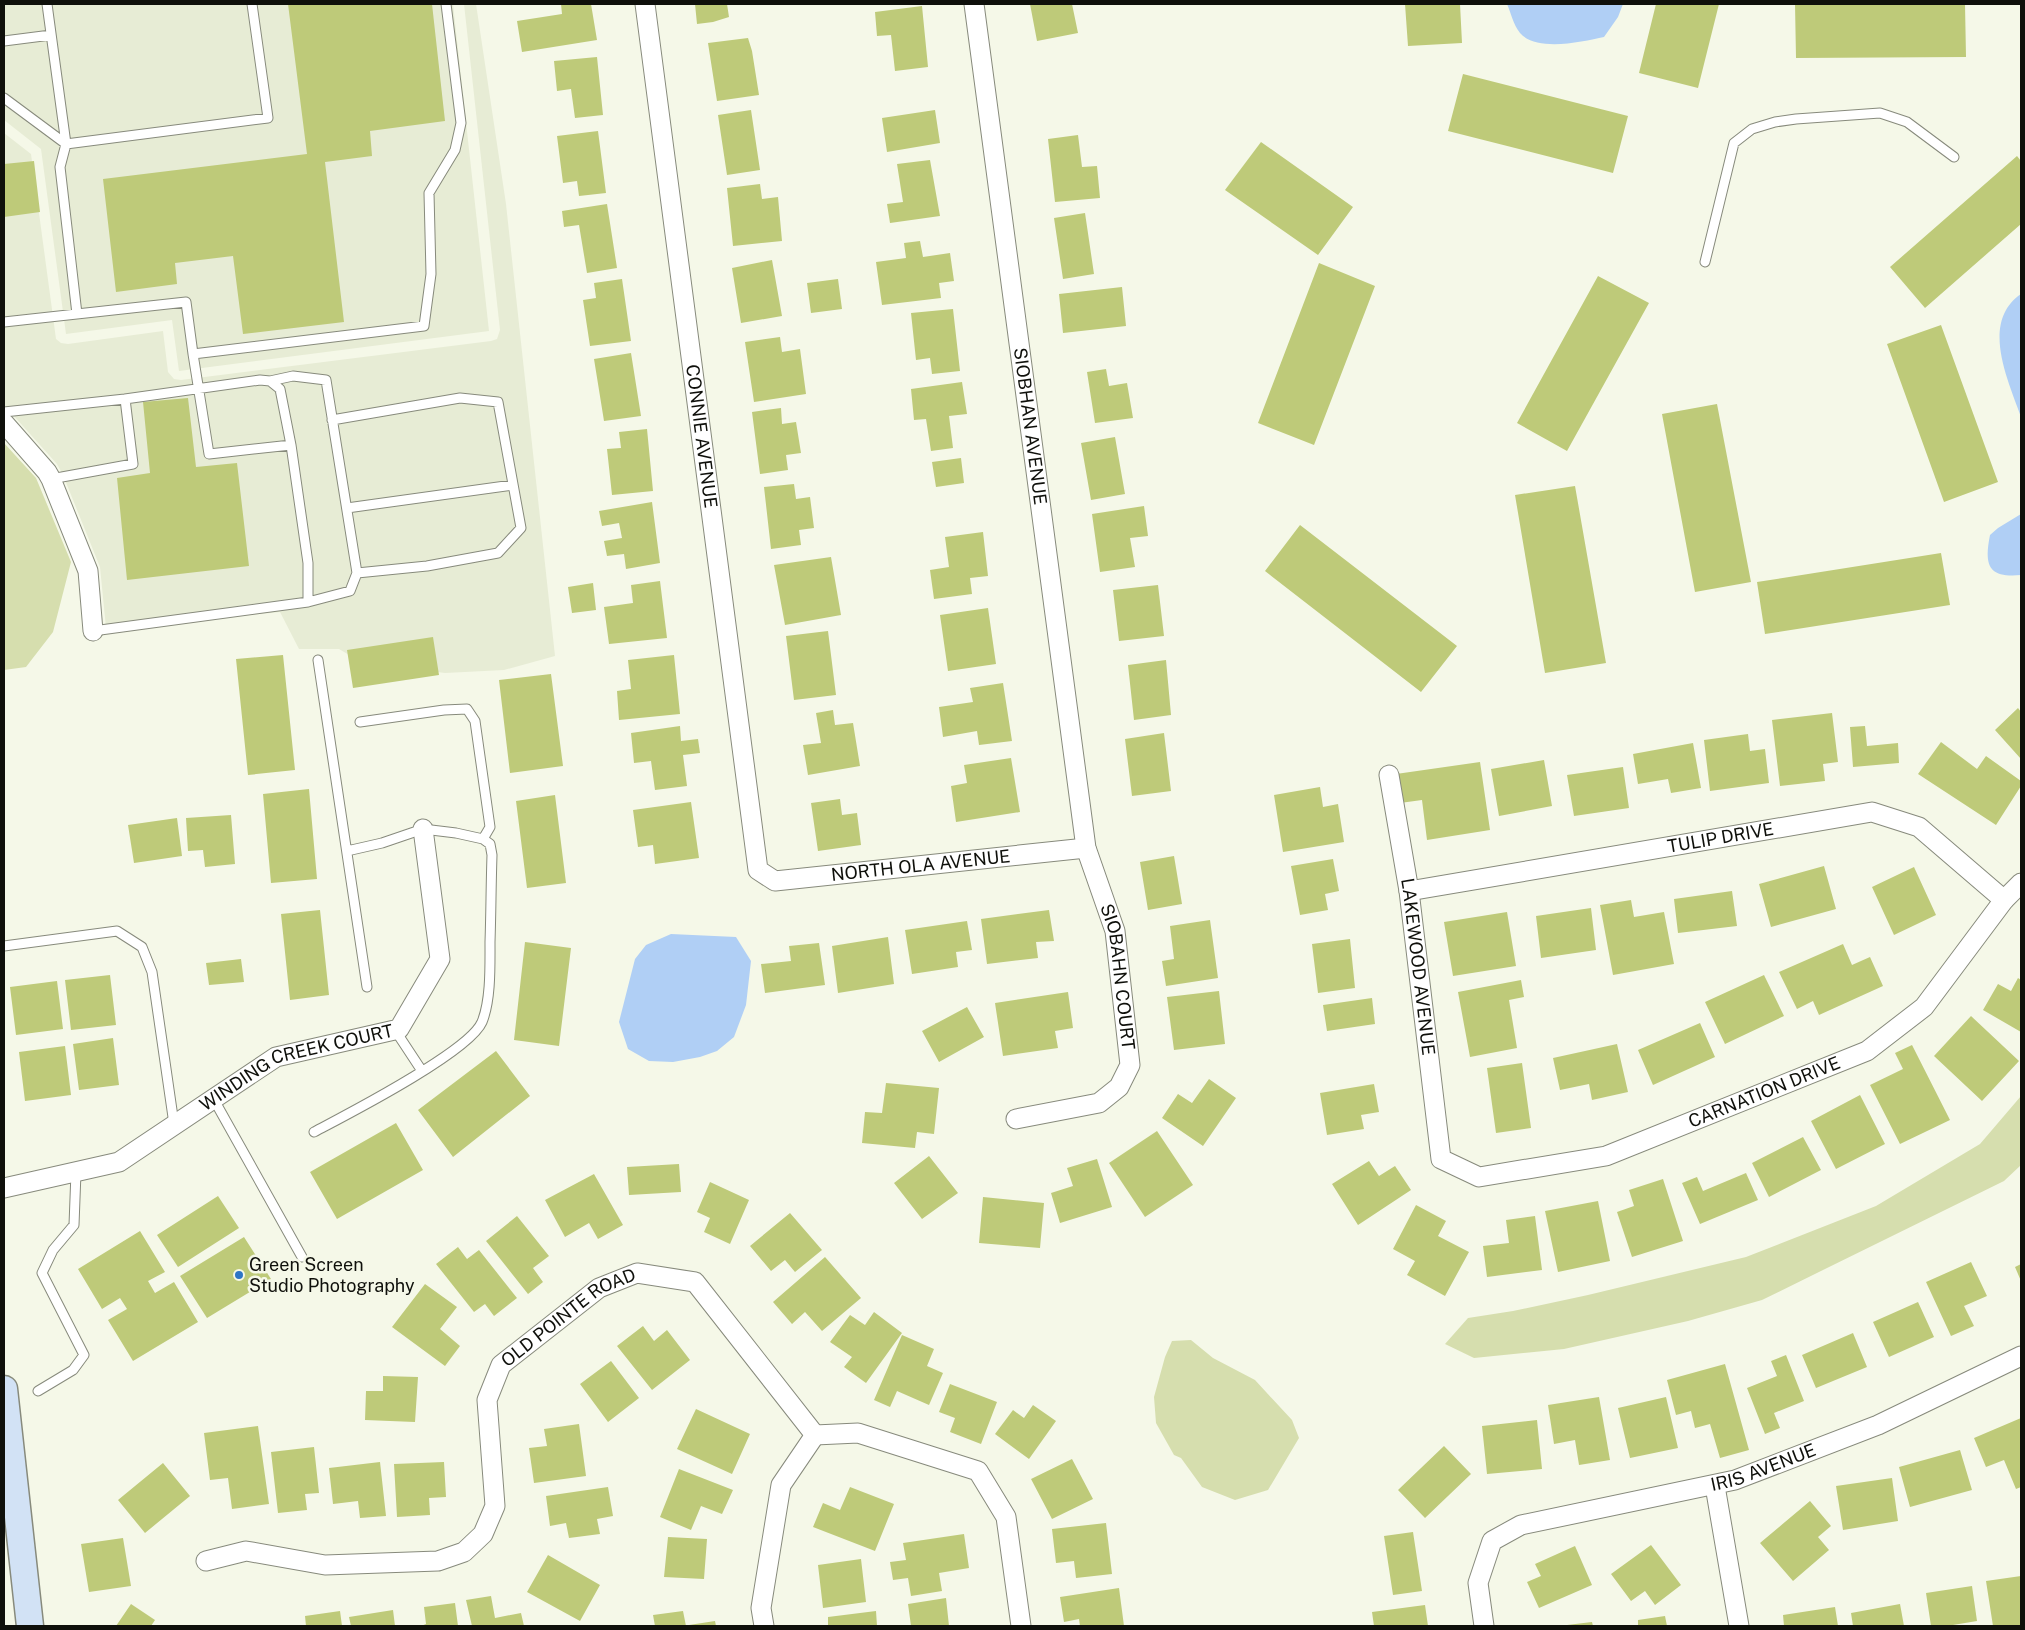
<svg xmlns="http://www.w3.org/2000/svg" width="2025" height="1630" font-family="'Public Sans',sans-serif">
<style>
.built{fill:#e7ecd5}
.green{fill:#d6deae}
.water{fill:#b0cff5}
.building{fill:#beca79}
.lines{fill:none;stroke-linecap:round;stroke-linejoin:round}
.service-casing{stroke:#878a7c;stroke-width:11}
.minor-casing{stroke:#878a7c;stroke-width:21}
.secondary-casing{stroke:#878a7c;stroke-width:29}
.service{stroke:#fff;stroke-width:9}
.minor{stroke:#fff;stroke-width:19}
.secondary{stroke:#d2e2f5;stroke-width:26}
.poi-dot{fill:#2d75c6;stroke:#f5f8e8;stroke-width:2}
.labels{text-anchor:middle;stroke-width:5;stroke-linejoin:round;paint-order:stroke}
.street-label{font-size:18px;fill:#0f100b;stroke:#f5f8e8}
.poi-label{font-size:18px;fill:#0f100b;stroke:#f5f8e8;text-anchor:start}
</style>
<rect width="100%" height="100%" fill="#f5f8e8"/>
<!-- built -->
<path class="built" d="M4 4H453L489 331 179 371 172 320 66 334 41 149 4 120Z
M464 4H476L506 204 555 656 504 670 445 673 361 662 339 649H299L280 612 106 628 100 567 63 475 57 464 4 405V133L31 154 56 339 61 343 68 344 163 331 168 372 174 379 181 380 491 341 497 339 500 330Z"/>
<!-- green -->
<path class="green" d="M4 443 36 478 71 562 53 632 26 667 4 670Z
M2021 1096V1165L2004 1181 1762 1300 1688 1321 1564 1349 1474 1358 1445 1344 1468 1318 1513 1311 1588 1295 1746 1257 1876 1206 1980 1144Z
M1191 1340 1213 1358 1255 1380 1292 1420 1299 1438 1268 1490 1235 1500 1202 1487 1181 1458 1174 1455 1156 1423 1154 1397 1165 1357 1172 1341Z"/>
<!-- water -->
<path class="water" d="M1507 4H1623L1618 17 1604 37C1582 42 1536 52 1520 33 1513 24 1511 13 1507 4Z
M2021 294V417C2008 380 1980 322 2021 294Z
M2021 514V575C1988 578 1984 565 1990 535L1998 528Z
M671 934 736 937 751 961 746 1005 734 1037 717 1051 700 1057 673 1062 649 1061 628 1049 619 1022 635 959 646 945Z"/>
<!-- building -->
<path class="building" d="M288 4H432L445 121 370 131 372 156 325 162 344 322 243 334 233 256 175 263 177 284 116 292 103 179 307 154Z
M561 4H591L597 40 522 52 517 21 562 14Z
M695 4H727L729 17 713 22 697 24Z
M1030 4H1072L1078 33 1037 41Z
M1405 4H1460L1462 43 1408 46Z
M1656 4H1719L1698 88 1639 73Z
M1795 4H1965L1966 57 1796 58Z
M922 6 928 67 895 71 891 35 877 36 875 12Z
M748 38 752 51 759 95 717 101 708 43Z
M597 57 603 115 575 118 571 89 557 91 554 61Z
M1463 74 1628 116 1613 173 1448 131Z
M751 110 760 170 727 175 718 115Z
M935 110 940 143 887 152 882 118Z
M598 131 606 193 579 196 577 181 563 183 557 136Z
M1078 135 1082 167 1097 166 1100 198 1055 202 1048 139Z
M1261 142 1353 207 1318 255 1225 190Z
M2017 156 2021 161V224L1925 308 1890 267Z
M930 160 940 216 890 223 887 204 903 202 897 164Z
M34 161 40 212 4 217V164Z
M760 184 762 199 778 197 782 241 733 246 727 188Z
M607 204 617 268 587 273 579 225 564 227 562 211Z
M1085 213 1094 274 1063 279 1054 218Z
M920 241 923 257 950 253 954 281 939 283 941 298 882 305 876 262 906 258 904 243Z
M772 260 782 316 741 323 732 268Z
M1319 263 1375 286 1314 445 1258 423Z
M1598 276 1649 303 1567 451 1517 423Z
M622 279 631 341 590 346 583 300 596 298 594 283Z
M838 279 842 309 811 313 807 283Z
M1122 287 1126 326 1063 333 1059 294Z
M953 309 960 371 932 374 930 358 916 360 911 313Z
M1941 325 1998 482 1944 502 1887 344Z
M780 337 782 352 800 349 806 394 754 402 745 342Z
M631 353 641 416 604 421 594 359Z
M1106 369 1109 386 1127 383 1133 418 1095 423 1087 372Z
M962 382 967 414 949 416 953 448 931 451 926 419 914 420 911 389Z
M188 398 196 467 237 463 249 566 127 580 117 478 150 473 143 402Z
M1717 404 1751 582 1695 592 1662 414Z
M781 408 782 424 796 422 801 453 786 455 788 470 760 474 752 412Z
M647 429 653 491 612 495 607 449 621 448 619 432Z
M1115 437 1125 494 1091 500 1081 443Z
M961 458 964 483 936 487 932 462Z
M794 484 796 499 810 497 814 528 799 530 801 545 771 549 764 487Z
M1575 486 1606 663 1545 673 1515 495Z
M652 502 660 563 626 569 624 554 607 556 604 541 622 538 619 523 602 526 599 511Z
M1144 506 1148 536 1130 538 1135 567 1100 572 1092 514Z
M1300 525 1457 646 1421 692 1265 571Z
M983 532 988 576 970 578 972 594 934 599 930 570 949 567 945 537Z
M1941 553 1950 605 1765 634 1757 582Z
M831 557 841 615 785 625 774 565Z
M660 581 667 638 609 644 604 607 633 603 631 585Z
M593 583 596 610 572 613 568 587Z
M1158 585 1164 636 1119 641 1113 590Z
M988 608 996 664 948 671 940 615Z
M828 631 836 695 794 700 786 636Z
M433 637 439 675 353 688 347 650Z
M283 655 295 770 248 775 236 659Z
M674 655 680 714 619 720 617 691 631 689 628 660Z
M1166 660 1171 715 1134 720 1128 665Z
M551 674 563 766 510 773 499 680Z
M1003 683 1012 741 979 745 977 731 943 737 939 707 973 702 970 688Z
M2018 708 2021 712V759L1995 730Z
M833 710 835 725 853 723 860 766 808 775 803 745 821 743 816 713Z
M1832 713 1838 762 1823 764 1825 781 1780 786 1772 720Z
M680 726 681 741 698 739 700 753 683 755 687 786 655 790 651 761 634 763 631 733Z
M1865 726 1867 746 1898 743 1899 763 1853 767 1850 727Z
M1164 733 1171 791 1132 796 1125 739Z
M1748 734 1750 751 1765 749 1769 783 1710 791 1704 740Z
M1941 742 1977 769 1986 756 2021 781V786L1996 825 1918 774Z
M1693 743 1701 788 1671 793 1668 779 1638 784 1633 754Z
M1011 758 1020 812 956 822 951 786 967 783 964 765Z
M1544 760 1552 806 1499 816 1491 769Z
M1480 762 1490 830 1427 840 1422 800 1400 803 1396 774Z
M1623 767 1629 808 1574 816 1567 775Z
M1320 787 1323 807 1338 804 1344 842 1283 852 1274 795Z
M309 789 317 879 271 883 263 794Z
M555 795 566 883 527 888 516 801Z
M840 799 842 815 857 813 861 845 818 851 811 803Z
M691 802 699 858 655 864 653 845 638 847 633 810Z
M231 815 235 864 205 867 203 850 188 851 186 818Z
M177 818 182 856 134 863 128 825Z
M1174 856 1182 904 1148 910 1140 862Z
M1333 859 1339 891 1325 894 1328 910 1300 915 1291 866Z
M1824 866 1836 909 1771 927 1759 884Z
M1914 867 1936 915 1894 935 1872 887Z
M1732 891 1737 926 1678 933 1674 899Z
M1631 900 1634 917 1664 912 1674 964 1613 975 1600 905Z
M1591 908 1596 950 1541 958 1536 916Z
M320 910 329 995 290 1000 281 914Z
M1049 910 1054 941 1036 942 1038 958 987 964 981 919Z
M1507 912 1516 966 1453 976 1444 922Z
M1210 920 1218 978 1166 986 1162 961 1174 959 1170 926Z
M967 921 972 950 956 952 958 967 912 974 905 930Z
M888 937 894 984 838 993 832 946Z
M1350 939 1355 988 1318 993 1312 944Z
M525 942 571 948 559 1046 514 1040Z
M819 943 825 985 765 993 761 964 791 961 789 946Z
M1843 944 1852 965 1870 957 1883 986 1819 1015 1813 1001 1797 1009 1779 972Z
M241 959 244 982 209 985 206 963Z
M110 975 116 1025 71 1030 65 980Z
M1764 975 1784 1016 1725 1044 1705 1002Z
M2018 978 2021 980V1032L1983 1010 1998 984 2011 991Z
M1521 980 1524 997 1509 1000 1517 1048 1470 1057 1458 992Z
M57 981 63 1029 16 1035 10 987Z
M1219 991 1225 1044 1174 1050 1167 997Z
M1068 992 1073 1028 1055 1031 1058 1048 1003 1056 995 1003Z
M1372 998 1375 1024 1327 1031 1323 1005Z
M967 1007 984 1037 939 1062 922 1031Z
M1971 1016 2019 1061 1982 1101 1934 1056Z
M1700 1023 1715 1057 1653 1085 1638 1050Z
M113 1038 119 1085 79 1090 73 1044Z
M1617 1044 1628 1092 1592 1100 1589 1084 1560 1090 1553 1058Z
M1912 1045 1950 1120 1900 1144 1870 1085 1903 1069 1895 1053Z
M65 1046 71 1095 25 1101 19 1052Z
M496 1051 530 1096 453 1157 418 1110Z
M1522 1063 1531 1128 1496 1133 1487 1068Z
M1209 1079 1236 1098 1203 1146 1162 1118 1178 1094 1192 1103Z
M886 1083 939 1088 934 1134 917 1132 915 1148 862 1143 865 1112 882 1113Z
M1374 1084 1379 1112 1361 1115 1364 1129 1327 1135 1320 1093Z
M1860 1095 1885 1144 1836 1169 1811 1121Z
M396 1123 423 1170 337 1219 310 1172Z
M1157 1131 1193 1185 1145 1217 1109 1163Z
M1803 1137 1821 1170 1769 1197 1752 1163Z
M929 1156 958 1193 922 1219 894 1183Z
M1097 1159 1112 1207 1060 1223 1051 1193 1073 1186 1067 1168Z
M1369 1161 1379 1176 1395 1166 1411 1190 1358 1225 1332 1184Z
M679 1164 681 1192 629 1195 627 1167Z
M1746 1173 1758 1200 1700 1224 1682 1183 1697 1177 1703 1191Z
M594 1174 623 1225 598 1239 589 1223 565 1237 545 1200Z
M1663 1179 1683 1241 1632 1257 1617 1212 1634 1206 1629 1190Z
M710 1182 749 1200 730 1244 704 1232 710 1218 697 1212Z
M218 1196 239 1228 178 1267 157 1235Z
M983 1197 1044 1203 1040 1248 979 1243Z
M1598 1201 1610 1261 1558 1272 1545 1211Z
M1416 1205 1446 1221 1438 1236 1469 1252 1445 1296 1407 1275 1415 1261 1393 1249Z
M790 1213 822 1250 795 1272 785 1260 771 1271 750 1246Z
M517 1216 549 1256 533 1268 543 1282 528 1294 486 1241Z
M1535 1216 1542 1270 1487 1277 1483 1246 1509 1243 1506 1220Z
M140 1231 165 1272 148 1281 155 1293 174 1282 198 1322 133 1361 108 1320 127 1309 120 1298 102 1309 78 1269Z
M244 1237 271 1279 207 1318 180 1276Z
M458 1247 467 1259 479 1250 517 1298 494 1316 485 1304 474 1312 436 1264Z
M825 1257 861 1298 822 1331 805 1312 792 1324 773 1302Z
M1971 1262 1987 1296 1964 1306 1974 1326 1951 1336 1926 1282Z
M2021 1264V1281L2015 1267Z
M425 1284 457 1307 440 1329 460 1346 445 1366 392 1327Z
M1918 1302 1934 1337 1889 1357 1873 1322Z
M874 1312 902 1333 866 1383 844 1367 852 1357 830 1342 850 1315 865 1325Z
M643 1326 654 1341 667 1330 690 1360 652 1390 617 1346Z
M1853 1333 1867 1367 1816 1388 1802 1355Z
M902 1335 934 1349 927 1366 943 1373 929 1405 897 1391 890 1407 874 1400Z
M1786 1355 1804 1401 1774 1413 1780 1428 1765 1434 1747 1388 1777 1376 1771 1361Z
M611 1361 639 1398 608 1422 580 1384Z
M1725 1364 1749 1450 1720 1458 1710 1424 1695 1428 1691 1411 1676 1415 1667 1380Z
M383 1376 418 1377 415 1422 365 1420 366 1391H383Z
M950 1384 997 1402 981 1444 950 1432 955 1418 939 1412Z
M1599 1397 1610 1460 1579 1465 1575 1440 1554 1444 1548 1405Z
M1666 1397 1678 1448 1630 1458 1618 1408Z
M1033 1405 1056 1421 1029 1459 995 1434 1013 1410 1024 1418Z
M696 1409 750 1434 732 1474 677 1449Z
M2021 1418V1487L2016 1489 2004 1460 1986 1467 1974 1438Z
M1537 1420 1542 1469 1487 1474 1482 1426Z
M579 1424 586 1476 534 1483 529 1448 547 1446 544 1429Z
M258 1426 269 1504 232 1509 228 1478 210 1480 204 1433Z
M1444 1446 1471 1474 1425 1518 1398 1490Z
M314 1447 319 1493 305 1494 307 1510 278 1513 271 1452Z
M1960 1450 1972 1490 1910 1507 1899 1467Z
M1072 1459 1093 1499 1052 1519 1031 1479Z
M380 1462 386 1516 360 1518 358 1501 333 1504 329 1468Z
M444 1462 446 1497 429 1498 430 1515 397 1517 394 1464Z
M163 1463 190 1496 145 1533 118 1500Z
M679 1469 733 1490 722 1514 701 1506 691 1530 660 1517Z
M1892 1478 1898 1521 1843 1530 1836 1486Z
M608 1487 613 1516 597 1519 600 1534 569 1538 566 1523 550 1526 546 1496Z
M850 1487 894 1504 875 1551 813 1527 823 1503 840 1510Z
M1810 1501 1831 1526 1818 1537 1829 1550 1793 1581 1760 1543Z
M1106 1523 1112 1574 1076 1578 1074 1561 1056 1563 1052 1529Z
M1413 1532 1422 1591 1393 1595 1384 1536Z
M964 1534 969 1568 939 1573 942 1591 911 1596 908 1578 893 1580 890 1562 906 1560 903 1543Z
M668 1537 707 1539 704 1579 664 1577Z
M123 1538 131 1586 89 1592 81 1544Z
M1651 1545 1681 1585 1655 1605 1645 1591 1631 1601 1611 1574Z
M1575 1546 1592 1585 1539 1608 1527 1582 1541 1576 1535 1564Z
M548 1555 600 1585 580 1621 527 1592Z
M861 1559 866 1602 823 1608 818 1565Z
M2021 1576V1626H1993L1986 1581Z
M1972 1586 1977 1621 1947 1626H1931L1926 1593Z
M1119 1588 1124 1626H1080L1079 1619 1064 1622 1060 1597Z
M491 1596 495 1618 521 1613 524 1626H472L466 1600Z
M946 1598 949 1626H911L908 1604Z
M455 1603 458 1626H421L426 1624 424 1607Z
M131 1604 155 1620 151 1626H116Z
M1900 1604 1904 1626H1853L1851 1613Z
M1425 1605 1428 1626H1374L1372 1612Z
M1835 1607 1838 1626H1784L1783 1615Z
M393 1610 395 1626H351L349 1617Z
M340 1611 342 1626H306L305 1616Z
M683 1611 686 1626H655L653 1615Z
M876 1611 877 1626H828V1617Z
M1665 1616 1667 1626H1638V1620Z
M715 1621 716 1626H689V1625Z
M1592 1622 1593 1626H1567V1625Z"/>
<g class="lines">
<!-- service casing -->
<g class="service-casing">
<path id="service" d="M47 4 66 144 60 167 77 314
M4 41 51 35
M4 98 66 144 268 118 252 4
M1705 262 1734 143 1752 129 1775 122 1796 119 1880 113 1907 122 1954 157
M4 322 186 302 193 354 424 326 431 274 429 193 455 150 461 123 446 4
M270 381 293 376 326 380 357 573 350 591 308 602
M4 412 125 399
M332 420 460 398 498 402 521 528 498 553 427 566 357 573
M51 479 133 464 125 399 260 380 270 381 280 389 291 445 209 454 193 354
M347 508 513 485
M93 631 308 602V563L291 445
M318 660 367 987
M360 722 444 710 467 709 475 721 490 827 483 839
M4 946 117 931 142 947 152 972 174 1124
M395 1030 422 1071
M213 1098 302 1257
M314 1132C348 1114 469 1052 482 1022 491 1000 490 966 490 942 491 913 491 884 492 855L490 844 483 839 456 833 423 829 382 843 347 851
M38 1391 73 1370 84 1355 42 1273 53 1250 74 1225 76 1172"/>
</g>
<!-- minor casing -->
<g class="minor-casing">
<g id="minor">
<path id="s1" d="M645 4 758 870 775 881 1086 848"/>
<path id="s2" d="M974 4 1086 848 1115 931 1130 1065 1119 1087 1099 1103 1016 1119"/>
<path d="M4 423 47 472 51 479 88 571 93 631"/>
<path id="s3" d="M1389 775 1409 891 1441 1159 1479 1177 1606 1156 1867 1051 1924 1007 2004 900 2021 883"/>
<path id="s4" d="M1409 891 1872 812 1919 827 2004 900"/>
<path id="s5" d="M4 1188 119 1162 276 1057 399 1029 440 959 423 829"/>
<path d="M1715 1486 1739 1626"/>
<path id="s6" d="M206 1561 246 1551 325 1565 438 1561 464 1552 483 1534 495 1506 487 1400 501 1365 599 1288 637 1273 695 1282 815 1435 858 1433 978 1471 1006 1517 1021 1626"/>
<path d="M764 1626 761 1608 781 1485 815 1435"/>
<path id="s7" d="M1484 1626 1478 1583 1492 1541 1521 1525 1735 1480 1878 1425 2021 1356"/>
</g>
</g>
<!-- secondary casing -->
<g class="secondary-casing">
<path id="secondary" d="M4 1389 30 1626"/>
</g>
<!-- service -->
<use href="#service" class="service"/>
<!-- minor -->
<use href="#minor" class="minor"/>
<!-- secondary -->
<use href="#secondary" class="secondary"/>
</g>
<!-- markers -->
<circle class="poi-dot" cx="239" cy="1275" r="5"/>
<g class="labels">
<!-- street labels -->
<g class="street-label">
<text dy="6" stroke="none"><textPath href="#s2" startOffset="426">SIOBHAN AVENUE</textPath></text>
<text dy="6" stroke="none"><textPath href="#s1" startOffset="436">CONNIE AVENUE</textPath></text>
<text dy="6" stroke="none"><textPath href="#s4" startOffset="316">TULIP DRIVE</textPath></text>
<text dy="6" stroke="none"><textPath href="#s1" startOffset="1040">NORTH OLA AVENUE</textPath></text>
<text dy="6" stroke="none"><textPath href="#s3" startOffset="194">LAKEWOOD AVENUE</textPath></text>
<text dy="6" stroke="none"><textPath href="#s2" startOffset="985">SIOBAHN COURT</textPath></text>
<text dy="6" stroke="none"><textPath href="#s5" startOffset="322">WINDING CREEK COURT</textPath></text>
<text dy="6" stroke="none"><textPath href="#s3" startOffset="729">CARNATION DRIVE</textPath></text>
<text dy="6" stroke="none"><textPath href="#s6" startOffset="546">OLD POINTE ROAD</textPath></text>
<text dy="6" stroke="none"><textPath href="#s7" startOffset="370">IRIS AVENUE</textPath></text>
</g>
<!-- poi labels -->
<g class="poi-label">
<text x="249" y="1271">Green Screen<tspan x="249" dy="21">Studio Photography</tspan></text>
</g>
</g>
<!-- border -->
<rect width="2025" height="1630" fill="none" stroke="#0f100b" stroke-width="10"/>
</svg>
